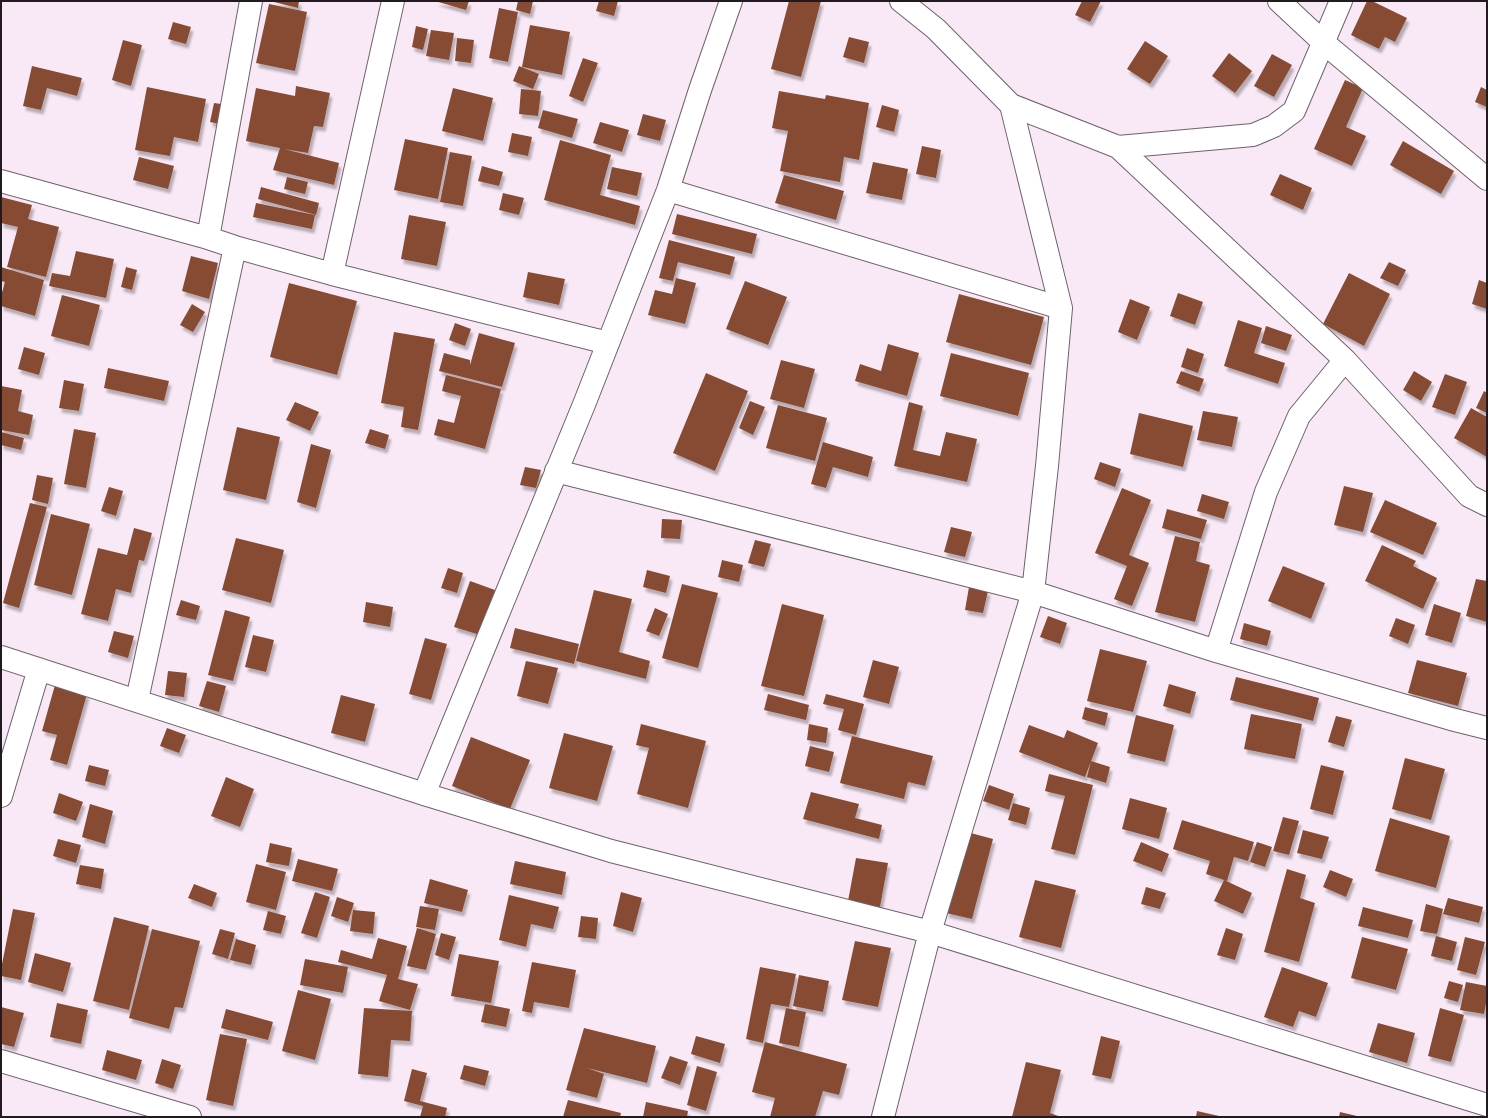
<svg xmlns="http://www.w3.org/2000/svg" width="1488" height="1118" font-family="'Exo 2',sans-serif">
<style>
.building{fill:#864c30;filter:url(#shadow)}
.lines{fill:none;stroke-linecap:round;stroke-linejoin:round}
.minor-casing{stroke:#6e616d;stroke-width:24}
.minor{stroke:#fff;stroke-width:22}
</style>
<defs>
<filter id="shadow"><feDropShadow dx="2.5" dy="4.5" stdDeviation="1" flood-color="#0004"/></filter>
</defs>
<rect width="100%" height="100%" fill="#f9e9f7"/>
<!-- building -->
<path class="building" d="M270 1H299L298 8Z
M435 1H469L466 10Z
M518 1H533L530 14 516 10Z
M599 1H618L614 16 596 11Z
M789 1H821L801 77 771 69Z
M1082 1H1101L1090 22 1075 15Z
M1367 1H1372L1407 18 1395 42 1385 37 1379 49 1351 35Z
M269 4 307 12 295 71 256 63Z
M499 8 518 12 508 62 489 58Z
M173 22 191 27 186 44 168 39Z
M530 25 570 32 562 75 522 67Z
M416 26 428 29 423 50 412 47Z
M431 30 454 33 449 60 426 56Z
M849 37 869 42 864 63 843 57Z
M457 38 474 40 471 63 455 61Z
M123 40 142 45 131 86 112 80Z
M1145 41 1168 56 1150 84 1127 69Z
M1229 53 1252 71 1235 93 1212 76Z
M1272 54 1292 65 1274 97 1254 86Z
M583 58 598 63 583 102 569 96Z
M32 66 82 78 77 96 47 88 41 110 23 106Z
M519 66 539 74 533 89 513 81Z
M1345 80 1363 88 1346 127 1366 136 1352 166 1314 149Z
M296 86 330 93 323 127 314 126 308 153 284 149 339 163 334 185 273 170 280 148 246 141 256 88 295 96Z
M147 87 206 99 198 142 174 137 170 156 135 150Z
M1481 87 1487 90V107L1475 102Z
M453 88 493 98 483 141 442 131Z
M521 89 541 91 538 116 519 114Z
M779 91 825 99 826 95 869 103 859 160 844 157 840 182 780 171 788 131 772 128Z
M214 103 228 105 224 125 210 122Z
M882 105 899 110 894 132 876 127Z
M543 110 578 119 572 138 538 128Z
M643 114 666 120 660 141 637 135Z
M600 122 629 130 622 152 593 143Z
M512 133 532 137 528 156 508 152Z
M405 139 448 148 438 199 394 190Z
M560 140 611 155 600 195 640 206 635 225 544 200Z
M1403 141 1454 171 1441 194 1390 165Z
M922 146 941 150 936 178 916 174Z
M450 152 472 156 463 206 440 202Z
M139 157 174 166 168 189 133 180Z
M873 162 908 169 902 200 866 193Z
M482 166 503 172 499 186 478 181Z
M612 167 642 173 637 196 607 189Z
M1280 174 1312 188 1303 210 1270 195Z
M784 175 844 191 836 220 775 203Z
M287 177 308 182 305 194 284 189Z
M261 187 319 203 316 215 258 199Z
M503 193 524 198 519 215 499 210Z
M1 197 32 205 28 219 59 227 46 277 7 267 18 227 1 223Z
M256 203 315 215 312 229 253 217Z
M677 214 757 234 752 254 672 234Z
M409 215 446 222 437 266 401 259Z
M669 240 735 257 730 275 678 262 673 281 659 278Z
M76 251 114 259 106 298 49 286 52 273 70 276Z
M191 256 218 263 209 299 182 291Z
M1389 262 1406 270 1398 286 1380 278Z
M1 267 44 280 35 316 1 306V296L5 282 1 281Z
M126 267 137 270 132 290 121 287Z
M528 272 565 279 559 305 523 297Z
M1349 273 1390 294 1364 346 1323 324Z
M676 278 696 283 685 324 648 315 655 290 672 294Z
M1479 280 1487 283V309L1472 304Z
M745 281 787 297 768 345 726 329Z
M289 283 357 301 337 375 270 357Z
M1178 293 1203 302 1195 325 1170 316Z
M959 294 1044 317 1031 365 946 342Z
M62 295 100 305 89 346 51 336Z
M1130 299 1150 307 1137 340 1118 332Z
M192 304 205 312 193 332 180 325Z
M1238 320 1262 328 1254 353 1285 363 1278 384 1224 366Z
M455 323 471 329 465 346 449 340Z
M1266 326 1292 335 1286 351 1261 343Z
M394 332 435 339 418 430 401 427 404 407 381 403Z
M479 333 515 343 502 387 439 371 444 353 470 360V365Z
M888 344 919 353 907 396 855 381 860 364 881 371Z
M24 347 45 353 39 375 18 369Z
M1187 348 1204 354 1198 373 1181 367Z
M951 353 1029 373 1018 416 940 396Z
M781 360 815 369 804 408 770 399Z
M108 368 169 381 164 401 104 388Z
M1181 371 1204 379 1199 392 1176 383Z
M1414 371 1432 382 1421 401 1403 390Z
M706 373 748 391 715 471 673 453Z
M1445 374 1467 382 1455 415 1432 407Z
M446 375 501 389 485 449 434 435 438 419 454 423 461 396 442 391Z
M64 380 84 384 79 411 59 408Z
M1 386 22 390 18 411 33 415 29 435 1 430Z
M1484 391 1487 393V413L1476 408Z
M750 401 765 407 753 435 739 428Z
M295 402 319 412 310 431 286 420Z
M909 402 923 406 913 450 940 456 946 432 977 439 967 482 894 466Z
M778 405 827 418 815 461 766 448Z
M1471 408 1487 417V457L1454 438Z
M1203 411 1238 417 1232 447 1197 440Z
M1139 413 1193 426 1183 467 1130 454Z
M237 427 280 437 266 500 223 490Z
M74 429 96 433 86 488 64 484Z
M370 429 389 435 385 449 365 443Z
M1 432 24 438 21 450 1 445Z
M823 442 873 457 868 477 833 467 826 488 811 484Z
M311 444 331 450 316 508 297 502Z
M1100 462 1121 469 1115 487 1094 479Z
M525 467 541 470 536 488 520 485Z
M37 475 53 478 48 504 32 500Z
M1344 486 1373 493 1363 532 1334 525Z
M109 487 123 491 116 516 101 511Z
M1122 488 1151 500 1129 555 1149 563 1132 606 1114 599 1127 566 1095 553Z
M1202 494 1229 502 1224 519 1197 511Z
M1385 500 1437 523 1423 555 1370 532Z
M30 503 47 507 19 608 3 603Z
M1167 509 1207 520 1201 539 1162 528Z
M51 514 90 524 72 595 34 585Z
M662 519 682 520 680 539 661 538Z
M951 527 972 532 965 557 944 552Z
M134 528 152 533 144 561 139 560 131 593 116 589 108 621 81 614 98 548 127 555Z
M1175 536 1200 542 1196 561 1210 565 1195 622 1155 612Z
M236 538 284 550 271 603 222 590Z
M755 540 771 544 764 567 748 563Z
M1382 545 1416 561 1413 566 1437 578 1423 609 1365 581Z
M722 560 743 565 739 582 718 577Z
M1283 566 1325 583 1311 619 1268 601Z
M448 568 463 573 457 593 441 588Z
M647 570 670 576 666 593 643 587Z
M1476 579 1487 581V622L1466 616Z
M470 581 495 590 480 635 454 627Z
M682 584 718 593 698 668 662 658Z
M969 587 988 591 983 613 965 610Z
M594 590 632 599 619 652 650 661 646 679 576 661Z
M181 600 200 606 196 620 176 615Z
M366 602 393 607 390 627 363 622Z
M782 604 824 615 804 696 761 686Z
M1434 604 1461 613 1452 643 1425 635Z
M655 608 668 614 659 636 646 631Z
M225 610 250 617 233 681 208 675Z
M1048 616 1067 623 1060 644 1040 637Z
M1396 618 1415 625 1408 644 1389 636Z
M1244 623 1271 631 1267 646 1240 639Z
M515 628 579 644 574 664 510 648Z
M114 631 134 636 128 658 108 652Z
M253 635 274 640 266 672 245 667Z
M425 638 447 644 431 700 409 694Z
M1100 649 1147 661 1133 712 1087 701Z
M873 660 899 667 889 704 863 697Z
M1417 660 1467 673 1458 706 1408 693Z
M526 661 558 668 548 704 517 696Z
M168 671 187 673 184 697 165 695Z
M1236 677 1319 698 1313 721 1230 700Z
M207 681 226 686 219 712 199 706Z
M1169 684 1196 692 1190 714 1163 706Z
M55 685 87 694 67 765 50 760 57 735 42 731Z
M768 694 809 705 806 720 764 710Z
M826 694 864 704 856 735 838 730 844 709 823 704Z
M341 695 375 704 365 742 331 733Z
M1085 707 1108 713 1105 726 1082 719Z
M1251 714 1302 724 1295 759 1244 749Z
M1136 715 1174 725 1165 762 1127 753Z
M1336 716 1352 720 1344 747 1328 742Z
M641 724 706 741 688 808 637 794 649 748 636 745Z
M809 724 828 728 826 743 807 740Z
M1029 725 1064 738 1067 730 1098 743 1085 777 1019 752Z
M167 728 186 735 179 753 160 746Z
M564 733 613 746 597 801 549 788Z
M852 736 933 756 925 786 908 782 904 799 840 783Z
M471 737 530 760 510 809 452 786Z
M810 746 834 752 829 772 805 766Z
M1405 758 1445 769 1431 820 1392 809Z
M1091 761 1110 767 1106 783 1087 777Z
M89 765 109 770 105 786 85 781Z
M1321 765 1344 771 1333 815 1310 809Z
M1049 774 1093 785 1075 855 1051 849 1065 796 1045 791Z
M226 777 254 789 240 827 211 816Z
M989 785 1014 794 1009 810 983 801Z
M811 792 859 804 855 818 882 825 879 839 803 819Z
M59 793 83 802 76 821 53 813Z
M1130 798 1167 808 1159 839 1122 829Z
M1013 803 1030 808 1026 825 1008 820Z
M90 804 113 811 105 844 82 837Z
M1283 817 1299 821 1289 855 1273 851Z
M1390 818 1450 836 1436 888 1375 871Z
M1182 820 1254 842 1248 861 1234 857 1227 881 1206 874 1210 861 1173 849Z
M1303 830 1329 837 1322 859 1297 853Z
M967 832 993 839 972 919 946 913Z
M58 839 81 845 76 863 53 856Z
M1141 842 1169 854 1162 872 1133 861Z
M1257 842 1272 847 1265 867 1250 862Z
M270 843 292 848 289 866 266 862Z
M856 858 888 863 880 907 848 901Z
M298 859 338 869 332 891 292 881Z
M515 861 566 872 562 895 510 884Z
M256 864 286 872 276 910 246 902Z
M80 865 104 869 101 889 76 884Z
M1287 869 1306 875 1300 898 1315 903 1299 962 1264 952Z
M1330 870 1353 879 1346 897 1323 887Z
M430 879 468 890 462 912 424 903Z
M1035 880 1076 890 1061 948 1019 937Z
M1224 880 1252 893 1243 914 1214 901Z
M194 884 217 893 212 907 188 898Z
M1146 887 1166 893 1160 909 1141 904Z
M315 892 330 897 317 938 301 933Z
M621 892 642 898 633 932 613 926Z
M509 895 559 907 553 929 531 924 526 947 499 940Z
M337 897 354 903 348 922 331 916Z
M1448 898 1483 907 1479 923 1443 914Z
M1426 904 1443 909 1437 934 1420 931Z
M420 906 439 909 435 930 416 927Z
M1363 907 1413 920 1408 938 1358 926Z
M13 909 35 913 21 980 1 976V969Z
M353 910 375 912 373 934 350 931Z
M268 911 286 916 281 934 263 930Z
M581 916 598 918 596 939 578 937Z
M114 917 149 926 129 1010 93 1001Z
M417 928 436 934 426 970 407 966Z
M1226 928 1243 934 1235 960 1217 955Z
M152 929 200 941 183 1008 175 1007 169 1029 129 1018Z
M220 929 235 933 228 959 212 954Z
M441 933 456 937 449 960 435 955Z
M1436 936 1457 942 1452 961 1431 956Z
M1362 937 1408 949 1396 990 1351 978Z
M1465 937 1485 942 1476 975 1457 970Z
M378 938 407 946 398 979 418 984 410 1010 379 1001 387 975 338 962 341 950 372 959Z
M236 939 256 945 251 965 230 960Z
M855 941 891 948 878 1007 842 1000Z
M35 953 71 963 63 992 28 982Z
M459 954 499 961 491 1003 451 996Z
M305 959 348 967 343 993 300 985Z
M532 962 576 970 569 1008 534 1002 532 1013 522 1011Z
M760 967 796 974 789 1007 771 1004 763 1043 746 1039Z
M1282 967 1328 983 1316 1017 1299 1011 1293 1027 1264 1017Z
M799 975 829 981 823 1012 793 1006Z
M1449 981 1463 985 1458 1002 1444 998Z
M1466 982 1487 986V998L1484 1014 1460 1010Z
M298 990 331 999 315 1060 282 1051Z
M57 1003 88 1010 81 1044 50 1037Z
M485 1004 510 1009 506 1027 481 1022Z
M1 1007 24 1013 14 1047 1 1044Z
M364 1008 412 1011 410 1041 391 1040 388 1077 358 1074Z
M786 1008 806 1012 799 1047 779 1043Z
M1440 1008 1464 1015 1451 1062 1428 1056Z
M226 1009 273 1022 268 1040 221 1028Z
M1378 1023 1415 1033 1407 1063 1369 1052Z
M584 1028 656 1046 647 1083 587 1068 604 1074 597 1098 566 1090Z
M220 1034 247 1039 233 1106 206 1100Z
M696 1036 725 1044 720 1063 691 1054Z
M1101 1036 1120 1041 1111 1079 1092 1075Z
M765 1042 847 1064 839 1095 823 1091 815 1117H770L775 1098 752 1092Z
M107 1050 142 1060 136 1080 102 1070Z
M670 1056 688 1062 680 1085 661 1078Z
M162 1059 181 1065 173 1089 155 1083Z
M1026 1062 1061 1070 1050 1113 1061 1117H1012Z
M464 1065 489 1071 485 1086 460 1079Z
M697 1066 717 1072 706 1111 687 1105Z
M412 1069 427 1073 420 1101 447 1108 445 1117H420L423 1106 404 1101Z
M568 1100 621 1113 620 1117H563Z
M646 1102 688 1111 687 1117H643Z
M1197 1111 1219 1116V1117H1196Z
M1340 1112 1357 1116V1117H1339Z"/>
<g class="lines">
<!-- minor casing -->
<g class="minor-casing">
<path id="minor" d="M901 1 936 29 1011 105 1118 147 1345 360 1469 496 1487 505
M1279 1 1324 43 1487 179
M1118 147 1253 135 1274 126 1294 111 1341 1
M1 181 208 238 235 247
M668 190 1061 308
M208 238 251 1
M332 274 608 343
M556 471 1033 592 1047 466 1061 308 1011 105
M1216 651 1266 492 1299 416 1345 360
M1 657 424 794 611 851 930 932 1487 1105
M137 700 235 247 332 274 393 1
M424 794 585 402 668 190 700 90 731 1
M1 796 39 669
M1 1061 190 1117
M883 1117 930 932 1033 592 1216 651 1451 719 1487 728"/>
</g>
<!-- minor -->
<use href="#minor" class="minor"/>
</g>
<!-- border -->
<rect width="1488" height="1118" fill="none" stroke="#211b20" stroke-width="4"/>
</svg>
